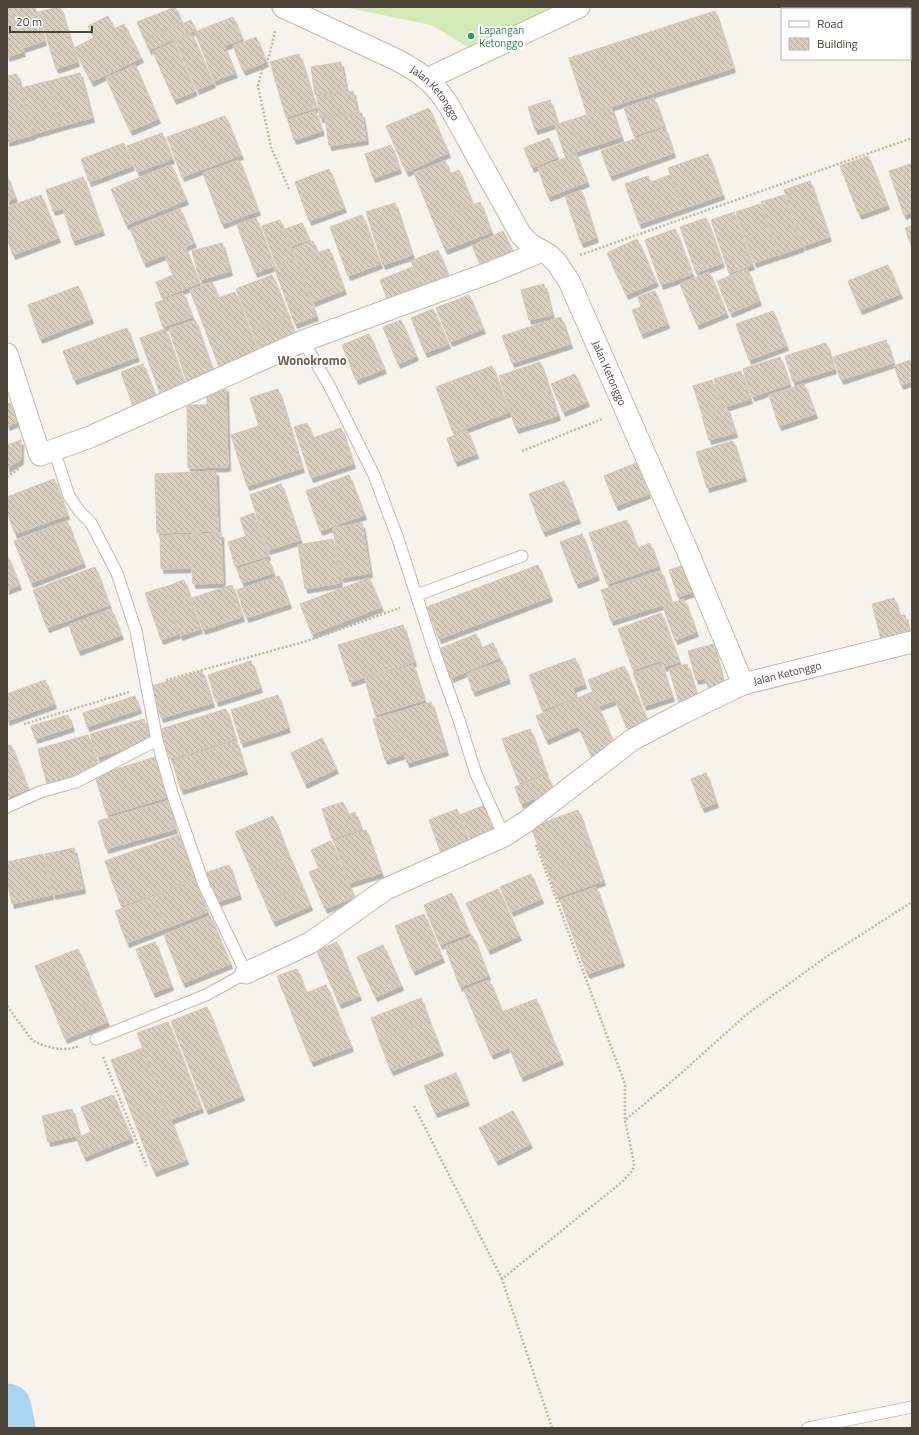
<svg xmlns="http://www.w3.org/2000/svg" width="919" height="1435" font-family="'Titillium Web',sans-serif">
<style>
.grass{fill:#d2eab5}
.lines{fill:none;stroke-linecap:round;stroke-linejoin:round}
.river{stroke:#a9d4f2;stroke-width:49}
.building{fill:url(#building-back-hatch);stroke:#d3c7b4;filter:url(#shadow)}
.service-casing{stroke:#c2bbae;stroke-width:13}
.minor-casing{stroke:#c2bbae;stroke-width:23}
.path{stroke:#c4b79f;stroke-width:2.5;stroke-dasharray:2 2;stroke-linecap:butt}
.service{stroke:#fff;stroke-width:11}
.minor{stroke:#fff;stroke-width:21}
.leisure-dot{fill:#2e9e5b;stroke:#fff;stroke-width:1.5}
.labels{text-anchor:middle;stroke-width:4;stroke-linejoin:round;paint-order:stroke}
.leisure-label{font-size:11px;fill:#27864d;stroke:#fff;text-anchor:start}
.street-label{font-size:11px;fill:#4b4439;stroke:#fff}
.quarter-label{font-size:13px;font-weight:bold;fill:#6e6250;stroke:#fff}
</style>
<defs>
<pattern id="building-back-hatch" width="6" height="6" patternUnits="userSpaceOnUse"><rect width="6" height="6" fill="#d8cfc1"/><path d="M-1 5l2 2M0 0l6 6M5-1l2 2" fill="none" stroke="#b1aa9e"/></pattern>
<filter id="shadow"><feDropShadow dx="2.5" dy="4.5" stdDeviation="0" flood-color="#0004"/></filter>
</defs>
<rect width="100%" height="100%" fill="#f6f3ec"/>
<!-- grass -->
<path class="grass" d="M344 7H553L468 47 431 25Z"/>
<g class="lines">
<!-- river -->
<path class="river" d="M7 1408 11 1428"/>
</g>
<!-- building -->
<path class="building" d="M7 7H10L23 52 7 57Z
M11 7H35L44 41 23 48Z
M58 7H60L77 62 56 69 39 12Z
M175 7 182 23 144 39 137 22Z
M715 11 733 68 587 114 569 58Z
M108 16 114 29 124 24 141 58 91 82 74 48 94 38 88 26Z
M233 17 242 39 224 46 235 73 214 81 195 32Z
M191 20 195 30 149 50 145 41Z
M191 33 213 83 197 90 175 40Z
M256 37 266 62 243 71 233 46Z
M174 42 195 91 174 100 153 52Z
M299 54 316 108 286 117 270 62Z
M341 62 346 90 315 95 311 67Z
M135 65 158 119 130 131 106 78Z
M80 73 92 118 61 126 49 81Z
M17 74 33 135 7 142V76Z
M49 81 61 126 33 134 21 88Z
M353 91 357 112 320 118 317 97Z
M654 98 664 126 634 136 624 108Z
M550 100 557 123 535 130 528 107Z
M611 107 621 137 581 150 571 120Z
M429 108 448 153 406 172 386 126Z
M315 111 322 131 294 140 288 120Z
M362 113 366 140 329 146 325 118Z
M225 116 241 155 182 177 167 137Z
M571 120 581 150 565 156 555 125Z
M665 128 673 153 610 176 601 151Z
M162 133 172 159 137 172 127 146Z
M549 138 557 157 532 168 524 148Z
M124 143 132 166 89 182 81 159Z
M391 145 399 169 373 178 365 154Z
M576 154 587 182 548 197 538 168Z
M708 154 722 195 682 209 668 168Z
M868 156 887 205 859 215 840 166Z
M239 160 258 211 222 224 203 173Z
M445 161 450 174 459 170 473 205 433 220 414 173Z
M911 164 912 168V212L904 215 889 171Z
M171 165 186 200 126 225 111 189Z
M329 169 344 208 309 221 295 182Z
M670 175 682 209 662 216 651 182Z
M7 176 15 198 7 201Z
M648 176 662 216 639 224 625 184Z
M83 177 102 231 73 241 63 208 53 211 46 190Z
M810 181 829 237 803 246 784 190Z
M581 191 596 238 581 243 565 196Z
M41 195 58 238 13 255 7 238V207Z
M784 195 802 247 779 255 761 202Z
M480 202 491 232 445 250 433 220Z
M395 203 412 255 383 265 366 212Z
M760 204 778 255 754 263 736 212Z
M180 209 194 243 144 263 130 229Z
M734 212 752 265 729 273 711 220Z
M362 215 380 264 348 276 330 227Z
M256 218 274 266 255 273 237 225Z
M706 218 722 263 696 273 680 227Z
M280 220 294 258 276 264 262 226Z
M302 223 309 240 291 246 285 229Z
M912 226V248L905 228Z
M675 229 692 274 661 285 645 240Z
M503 231 514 254 483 270 472 246Z
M637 239 656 282 626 295 607 253Z
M313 241 317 253 329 249 344 290 313 302 293 249Z
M222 243 230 271 200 280 192 251Z
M185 247 199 283 162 298 156 282 173 275 165 256Z
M438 250 449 278 422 289 411 261Z
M296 259 316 316 295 324 274 267Z
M888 265 900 294 860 310 848 281Z
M412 267 421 291 389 304 380 280Z
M747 269 759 301 730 313 717 281Z
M709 272 726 313 697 325 680 284Z
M272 275 288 315 252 329 236 289Z
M212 282 218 298 235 292 259 354 220 369 190 290Z
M544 284 552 315 529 320 521 290Z
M78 286 91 319 40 339 28 305Z
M655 291 667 324 641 334 632 310 641 307 638 297Z
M183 293 192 317 163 327 155 303Z
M469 295 483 329 450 342 436 308Z
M433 309 448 344 425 353 411 318Z
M773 311 786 346 749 360 736 324Z
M288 316 298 342 261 356 252 330Z
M561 317 570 344 512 363 502 336Z
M195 320 214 375 188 385 169 329Z
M401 320 416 356 398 364 383 327Z
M127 328 137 357 74 380 63 351Z
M165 329 187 391 162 399 140 338Z
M369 334 384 369 356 380 342 345Z
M886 340 893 363 841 380 833 357Z
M826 343 834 369 793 382 785 356Z
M780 357 789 384 752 397 743 369Z
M910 360 912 366V381L901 385 894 366Z
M540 362 558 416 516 429 499 376Z
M143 364 158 404 135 412 121 372Z
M492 366 509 412 453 433 436 387Z
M741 371 750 399 722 408 714 379Z
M575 374 587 402 563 412 551 384Z
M712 380 721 408 702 414 693 386Z
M804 384 815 414 779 426 769 395Z
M226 387 228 467 188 468 187 405H207V388Z
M278 389 302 468 247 486 231 435 259 426 250 398Z
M10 403 17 422 7 426V404Z
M727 408 735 433 709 440 702 416Z
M307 423 313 438 341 428 353 464 311 478 294 427Z
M467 430 476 454 455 462 447 438Z
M21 440V460L7 468V445Z
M733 441 744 477 707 488 696 452Z
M636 463 648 494 616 506 604 476Z
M216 471 218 531 157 533 155 474Z
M349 475 364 515 320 531 306 491Z
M54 479 67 515 15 534 7 512V497Z
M564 481 578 519 543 532 529 494Z
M281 484 300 540 268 550 250 495Z
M254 513 268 556 235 566 228 542 246 536 240 518Z
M627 520 637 548 650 543 658 566 607 584 589 533Z
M67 521 83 563 31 583 14 541Z
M362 523 370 573 341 578 333 528Z
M221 533 223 583 193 584 192 568 161 569 160 536Z
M582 534 597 576 576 584 560 542Z
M333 539 340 583 305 589 298 545Z
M7 555 19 585 7 590Z
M268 559 273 573 242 583 237 569Z
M538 565 550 597 439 639 427 607Z
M684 565 693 592 678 597 669 570Z
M95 567 109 605 47 628 33 590Z
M661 571 671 602 611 621 601 590Z
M279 576 289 604 246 618 237 590Z
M369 578 381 607 312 634 300 604Z
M184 580 200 629 180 636 165 587Z
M232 585 242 617 203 630 192 598Z
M164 587 178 634 161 640 145 593Z
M894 598 899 616 905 615 909 632 881 639 872 604Z
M684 599 696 632 675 640 663 606Z
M111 609 121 635 78 651 69 625Z
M661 613 679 662 664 667 661 660 633 670 618 629Z
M403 625 414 662 350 682 338 645Z
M476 634 481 648 493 643 499 658 451 678 439 649Z
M713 644 724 686 709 690 705 678 696 680 688 651Z
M575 658 584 684 573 688 576 697 542 710 529 675Z
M251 661 260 688 216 702 208 675Z
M502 661 508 679 473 692 467 674Z
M661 664 672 697 644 706 633 673Z
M687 664 698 701 680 706 669 669Z
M413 665 424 700 375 715 365 679Z
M624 666 647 720 627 728 615 700 599 706 588 680Z
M202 671 212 703 161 718 151 686Z
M45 680 54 704 7 721V694Z
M592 692 613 742 593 760 578 726 546 740 536 716Z
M278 695 288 728 241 743 231 710Z
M135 696 139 709 87 727 83 713Z
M431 702 446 751 407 763 392 714Z
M226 709 235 739 170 759 161 729Z
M392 714 404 754 385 760 373 719Z
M68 715 72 727 35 739 31 726Z
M144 719 150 741 97 757 90 734Z
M530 729 546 773 519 783 502 739Z
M88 735 98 769 47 784 38 749Z
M322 738 336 769 305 784 291 753Z
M236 741 245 770 181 790 172 761Z
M11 745 28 789 7 797V746Z
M155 757 167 797 107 815 95 776Z
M706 773 716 803 702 808 691 779Z
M547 775 554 791 521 804 515 787Z
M167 801 175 829 106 849 98 821Z
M343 802 348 815 355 812 361 829 332 839 322 809Z
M487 804 500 834 474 846 460 815Z
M457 809 470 846 442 856 429 820Z
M578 810 594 855 548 872 531 827Z
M273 816 289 856 252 872 235 832Z
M366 830 381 873 349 883 334 841Z
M179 835 195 879 121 906 105 861Z
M331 841 354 897 325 909 309 872 319 868 311 850Z
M74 848 83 889 53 895 45 854Z
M43 854 51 895 12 904 7 880V862Z
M594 855 603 881 557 897 548 872Z
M289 856 302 886 265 902 252 872Z
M229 865 239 895 214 903 205 873Z
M531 874 541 899 511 912 500 887Z
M195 880 207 912 166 928 154 896Z
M302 886 310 906 273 922 265 902Z
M596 887 615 942 580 955 560 900Z
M498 889 519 936 488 950 466 903Z
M452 893 469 933 440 945 424 905Z
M154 896 166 928 127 943 115 911Z
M424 914 442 958 413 971 395 926Z
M210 916 230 964 183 983 164 935Z
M473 936 488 976 460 987 445 947Z
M155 942 171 986 153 993 136 949Z
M337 942 359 996 339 1004 317 951Z
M615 942 622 962 587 974 580 955Z
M383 945 401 986 375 997 357 957Z
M78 949 98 999 56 1016 35 966Z
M297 969 306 993 326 985 351 1047 311 1062 277 976Z
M489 980 502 1012 536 999 561 1060 521 1077 509 1047 491 1055 464 990Z
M421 998 429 1021 379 1040 371 1018Z
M98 999 107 1022 65 1039 56 1016Z
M207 1007 242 1096 206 1110 171 1021Z
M429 1021 441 1051 391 1071 379 1040Z
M168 1022 201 1108 170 1120 137 1033Z
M143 1048 166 1108 134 1120 111 1060Z
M456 1073 467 1101 435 1113 424 1086Z
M113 1095 131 1138 84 1157 76 1138 91 1132 81 1107Z
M166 1108 186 1160 154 1172 134 1120Z
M72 1109 79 1135 48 1142 42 1116Z
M513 1111 530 1144 496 1161 479 1128Z"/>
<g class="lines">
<!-- service casing -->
<g class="service-casing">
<path id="service" d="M904 7 905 9
M910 25 912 31
M303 341 329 385 374 475 398 539 436 656 459 720 476 774 504 836
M54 450 69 496 80 512 91 523 117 573 136 631 157 740 172 793 204 885 246 973 206 995 96 1039
M417 595 522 556
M7 807 40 792 76 782 157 740
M808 1428 912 1407"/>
</g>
<!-- minor casing -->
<g class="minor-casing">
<g id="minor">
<path id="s1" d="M283 7 397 60C420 72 435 83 449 106L521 235 530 244 549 255 557 263 569 281 687 550 743 684 912 642"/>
<path d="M427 79 579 7"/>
<path d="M7 354 40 455 90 437 303 341 494 271 542 251"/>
<path d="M246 973 310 943 386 889 504 836 527 821 632 740 681 714 743 684"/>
</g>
</g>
<!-- path -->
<path class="path" d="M275 31 269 57 262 70 258 86 271 147 289 189
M580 255 912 138
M522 451 602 419
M7 477 20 468
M166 680 307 641 400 608
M24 724 129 692
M536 845 625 1084V1120
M7 1006 32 1040C46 1048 64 1052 79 1046
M103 1057 147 1167
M414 1106 502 1279
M552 1428 502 1279 622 1182 633 1170 634 1163 625 1120 678 1076 747 1014 826 957 912 902"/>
<!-- service -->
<use href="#service" class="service"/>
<!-- minor -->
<use href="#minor" class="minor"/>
</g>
<!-- markers -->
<circle class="leisure-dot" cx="471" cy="36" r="4"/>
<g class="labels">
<!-- leisure labels -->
<g class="leisure-label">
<text x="479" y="34">Lapangan<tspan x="479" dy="13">Ketonggo</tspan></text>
</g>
<!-- street labels -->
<g class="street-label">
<text dy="4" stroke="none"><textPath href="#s1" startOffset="177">Jalan Ketonggo</textPath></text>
<text dy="4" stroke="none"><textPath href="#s1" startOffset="512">Jalan Ketonggo</textPath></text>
<text dy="4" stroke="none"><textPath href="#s1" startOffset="896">Jalan Ketonggo</textPath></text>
</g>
<!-- quarter labels -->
<g class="quarter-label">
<text x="312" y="365">Wonokromo</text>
</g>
</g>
<!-- border -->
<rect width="919" height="1435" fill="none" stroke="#4b4439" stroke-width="16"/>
<!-- legend -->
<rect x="781" y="8" width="130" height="52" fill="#ffffff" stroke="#b7b4b0"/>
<rect x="789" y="21" width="20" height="6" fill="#ffffff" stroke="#b7b4b0"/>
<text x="817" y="28" font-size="12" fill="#4b4439">Road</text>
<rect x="789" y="38" width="20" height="12" fill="url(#building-back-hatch)" stroke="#b7b4b0"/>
<text x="817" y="48" font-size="12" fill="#4b4439">Building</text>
<!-- scale -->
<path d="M10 26v6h82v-6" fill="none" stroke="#4b4439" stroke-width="2"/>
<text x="16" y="26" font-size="12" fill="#4b4439" stroke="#ffffff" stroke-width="3" paint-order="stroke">20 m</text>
</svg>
